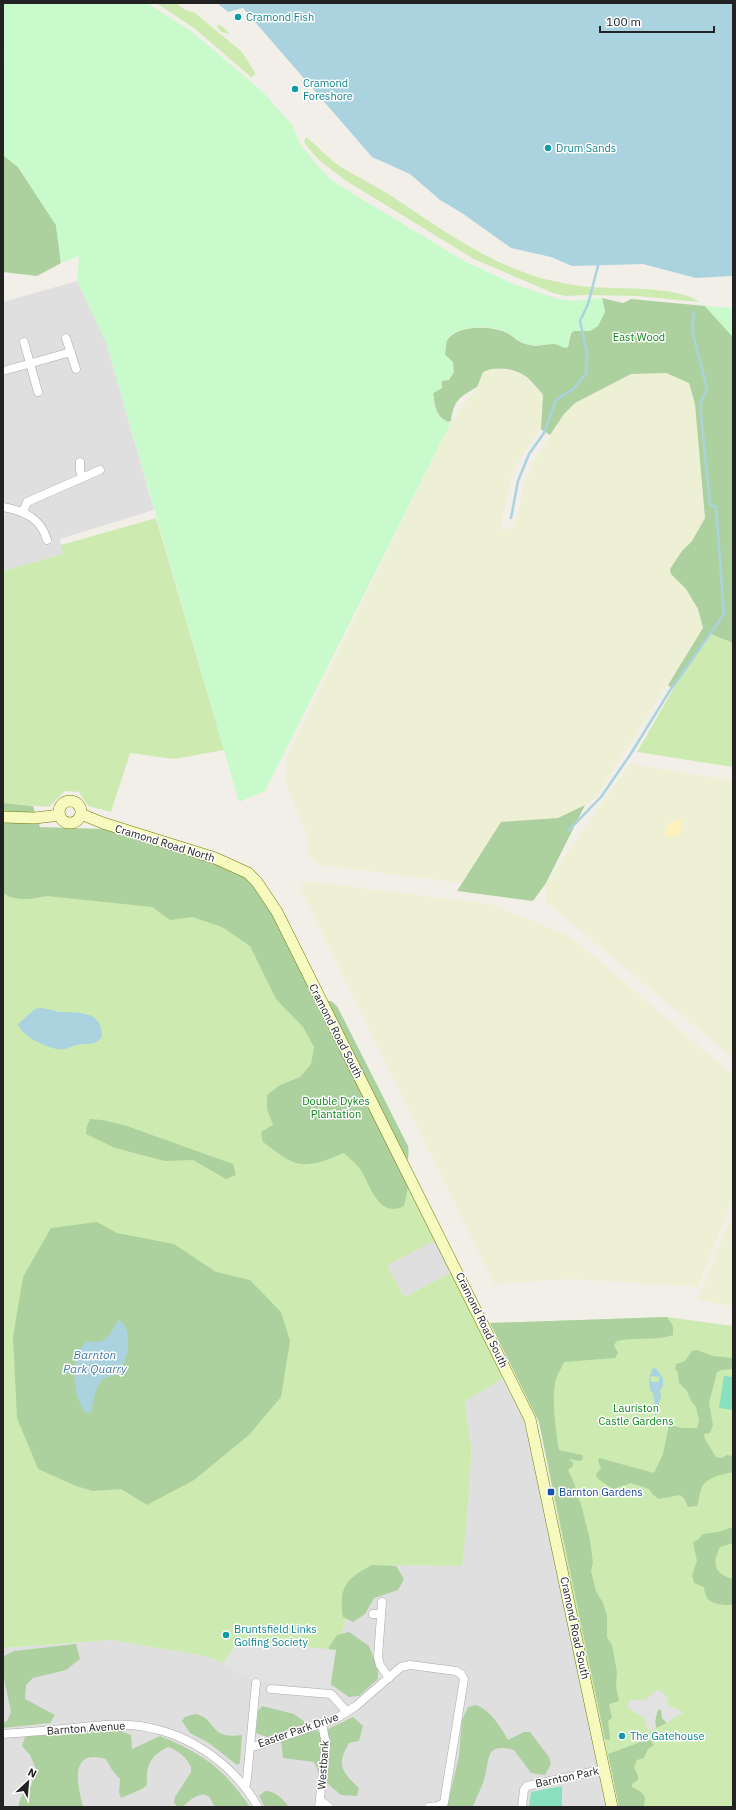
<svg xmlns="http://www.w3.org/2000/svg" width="736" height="1810" font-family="'IBM Plex Sans',sans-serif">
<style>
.residential{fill:#e0dfdf}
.farmland{fill:#eef0d5}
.grass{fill:#cdebb0}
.forest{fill:#add19e}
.sand{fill:#fff1ba}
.park{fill:#c8facc}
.pitch{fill:#88e0be}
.parking{fill:#e2e2e2}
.water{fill:#aad3df;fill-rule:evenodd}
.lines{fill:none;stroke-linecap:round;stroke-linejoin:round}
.stream{stroke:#aad3df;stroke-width:2.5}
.street-casing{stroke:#a9a9a9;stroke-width:9}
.secondary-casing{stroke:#707d05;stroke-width:12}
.street{stroke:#fff;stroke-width:8}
.secondary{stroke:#f7fabf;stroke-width:11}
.culture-dot{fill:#0f9aa8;stroke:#fff;stroke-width:1.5}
.transit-dot{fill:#1a4fb4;stroke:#fff;stroke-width:1.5}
.labels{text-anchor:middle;stroke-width:3;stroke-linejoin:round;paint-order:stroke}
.culture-label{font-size:11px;fill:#0d838f;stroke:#fff;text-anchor:start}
.park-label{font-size:11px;fill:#0c8416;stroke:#fff}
.street-label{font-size:11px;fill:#222;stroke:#fff}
.transit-label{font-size:11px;fill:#164399;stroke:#fff;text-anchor:start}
.water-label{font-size:12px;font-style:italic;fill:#4a7aab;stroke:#fff}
</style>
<rect width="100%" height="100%" fill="#f2efe9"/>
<!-- residential -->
<path class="residential" d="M77 281 106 342 154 510 60 539 63 554 3 571V302Z
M436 1240 452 1272 404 1297 387 1265Z
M504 1378 524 1421 597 1747 608 1807H3V1648L112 1640 205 1656 223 1663 256 1683 336 1650 356 1588 393 1565 461 1566 467 1520 472 1442 470 1443 465 1400Z"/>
<!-- farmland -->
<path class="farmland" d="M489 368 503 369 523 374 543 395 541 429 519 460 513 472 505 504 501 526 504 531 512 527 516 519 524 484 533 463 564 414 575 403 631 374 666 373 689 383 695 403 705 518 692 541 682 551 671 574 686 589 698 609 703 628 596 797 585 805 558 818 501 823 461 883 320 865 308 854V839L285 782 287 756 450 424 477 387 483 372Z
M631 762 642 766 733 780V1058L546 902V883Z
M305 881 491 904 570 936 733 1075V1198L698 1287 571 1279 494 1284 300 888Z
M733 1211V1307L697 1300Z"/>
<!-- grass -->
<path class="grass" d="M156 3H176L185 10 195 13 242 52 255 73V75L251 77 194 28Z
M218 24 224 28 230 34 221 32 217 26Z
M306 137C318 146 328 159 341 167 359 178 378 187 396 199 442 230 487 262 541 278 557 282 575 286 592 287 618 289 679 286 699 302L637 296 586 295 566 296 553 293 474 259 348 182C332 170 315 159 304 142Z
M156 518 224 750 174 759 130 753 111 812 88 806 79 792 65 791 49 807 3 803V571L63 554 61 545Z
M711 634 733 643V767L637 752 675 686Z
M3 868 255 882 436 1240 387 1265 404 1297 452 1272 504 1378 465 1401 470 1442H472L467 1520 462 1566 393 1565 356 1588 336 1650 330 1689 260 1683 252 1681 223 1663 205 1656 112 1640 3 1648Z
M667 1317 733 1326V1807H619L572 1590 539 1422 490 1323Z"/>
<!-- forest -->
<path class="forest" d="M3 155 18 167 56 225 61 263 37 276 3 272Z
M602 298 623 303 631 299 705 306 733 337V643L711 634 675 686 671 688 668 685 703 628 698 609 686 589 671 574 670 569 682 551 692 541 705 518 695 404 689 383 666 373 631 374 575 403 564 414 550 435 541 429 543 395 541 392C535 386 529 377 522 374 511 368 494 366 483 372L477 387C460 397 454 399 451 421L448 422C435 416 435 406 433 393L442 388V381L453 362 445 355C439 324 489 324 507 333 513 336 517 341 523 343 536 348 542 344 554 344 559 344 563 349 568 347L571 333 574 331H590L605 312Z
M3 803 33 806 40 827 104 829 225 867 255 883 270 908 319 1001H331L337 1006 408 1146C411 1162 402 1166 403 1175 403 1179 407 1184 408 1187L404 1206C378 1219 370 1184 360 1169 356 1163 349 1158 344 1153 303 1170 298 1169 263 1142L261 1132 273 1125 267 1109V1095L280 1085 300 1077 311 1064 314 1047 303 1027 276 999 250 946 222 927 192 917 170 920 152 907 47 896C34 899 15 902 3 893Z
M585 805 546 883 533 901 457 891 501 822 558 818Z
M90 1119 102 1120 124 1125 233 1164 236 1175 226 1179 193 1160 165 1161 115 1148 86 1134 87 1126Z
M97 1222 117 1233 174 1244 216 1272 250 1280 281 1312 290 1341 281 1397 249 1435 194 1480 147 1505 121 1489 93 1491 76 1486 38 1469 17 1418 13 1337 23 1277 51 1228Z
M667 1317 673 1326V1335C657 1341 635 1337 617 1341L614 1345 618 1353 615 1358 564 1362C562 1367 558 1373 556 1379 551 1396 556 1432 559 1450L582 1455 583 1459 580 1461 569 1459 573 1463V1466L568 1470 575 1485 576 1491 581 1504 590 1540 593 1563 591 1571 596 1591 603 1603 607 1616V1637L612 1645 617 1672 616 1686 619 1701 609 1704 612 1718 608 1721 610 1738 609 1740 605 1739 539 1422 490 1323Z
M697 1350 713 1356 733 1358V1369L722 1370 717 1372 709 1403 713 1425 710 1433 704 1434 705 1439 716 1457 722 1458 727 1455 733 1456V1472C722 1475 704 1477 701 1490 699 1496 699 1501 697 1506L688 1507 684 1498 680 1495 659 1499 653 1495 649 1489 631 1483 614 1489 611 1488 597 1478 596 1474 601 1468 598 1461 599 1458 654 1473 663 1454 669 1425 683 1428H697L699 1421 696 1407 691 1401 687 1391 679 1383 678 1373 675 1369 676 1364 685 1361 692 1351Z
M733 1527V1543L720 1547C712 1563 714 1574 733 1579V1605C719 1605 705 1605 704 1587L694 1583 692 1575 697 1561 693 1542 698 1540 703 1534 718 1532Z
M372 1565 396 1566 404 1579 398 1590 374 1598 365 1614 353 1622 343 1617C338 1587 347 1578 372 1565Z
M349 1632 369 1646 378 1669V1679L359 1696 349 1697 326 1681 329 1647 337 1635Z
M76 1644 80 1659 66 1670 33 1678 26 1685 25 1699 55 1715 50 1723 3 1728V1723L7 1721 11 1712 3 1674 4 1656 14 1651Z
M476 1705C490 1710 501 1727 508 1740L524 1732H530L549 1757 551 1764 545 1775 531 1773 514 1750C483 1742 491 1759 484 1780 481 1789 476 1798 473 1807H447L459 1756 462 1720 468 1707Z
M262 1706 294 1714 320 1733 353 1717 363 1726 359 1741 349 1743C336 1765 342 1772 359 1788L357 1796 341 1795 322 1779 314 1762 283 1758 281 1742 256 1733 258 1711Z
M658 1709 661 1710 662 1718 667 1723 656 1728 655 1721Z
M195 1714C218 1718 207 1740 242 1735L240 1763 237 1765 209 1743 190 1733 182 1721 185 1717Z
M106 1729 121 1731 131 1735 132 1749 160 1736C204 1754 223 1768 250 1807H215C213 1804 212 1801 210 1798 202 1788 188 1802 182 1807L177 1806 174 1803 175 1797 191 1772V1767C187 1758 178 1750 168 1747 150 1756 146 1765 147 1785L142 1789 121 1798 119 1792 120 1779 112 1770 106 1759C102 1758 97 1757 93 1757 69 1758 80 1793 83 1807H18C21 1797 22 1791 31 1786L36 1769 30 1755 22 1746 25 1737 35 1734Z
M646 1740H650L654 1745 648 1749 644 1758 637 1760 634 1767 638 1776V1780L632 1784V1787L641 1792 645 1797 644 1807H619L608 1754Z
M265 1791C276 1791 283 1799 289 1807H265L259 1796Z"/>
<!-- sand -->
<path class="sand" d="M682 819 679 837 671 836 667 838 665 831 669 824Z"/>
<!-- park -->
<path class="park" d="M3 3H147L191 31 262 91 292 125 300 144 317 165 330 179 360 198 464 261 516 285 558 299 574 301 602 298 605 312 598 326 590 331H574L571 333 568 347C563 349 559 344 554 344 542 344 538 348 524 343 518 341 513 336 508 333 491 324 462 325 447 338L445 355 453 362 454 372 449 380 442 381V388L433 393 435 410 442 419 450 424 265 791 239 802 106 342 77 281 79 256 61 263 56 225 18 167 3 155V59L5 57 3 45Z
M705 306 733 308V337Z"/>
<!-- pitch -->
<path class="pitch" d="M724 1376 733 1377V1410L719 1408Z
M562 1786V1807H529L531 1792Z"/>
<!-- parking -->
<path class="parking" d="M241 1638 259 1644 273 1643 336 1650 330 1689 260 1683 252 1681 223 1663Z
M657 1690 661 1691 668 1699V1704L670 1707 675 1708 684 1713 673 1718 667 1723 662 1718 661 1710 658 1709 655 1721 656 1728 648 1731 644 1718 628 1708V1704L631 1700H645Z"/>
<!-- water -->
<path class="water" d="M217 3H733V276L696 278 643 264 572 266 551 257 511 248 462 213 440 200 410 174 372 157 243 8 228 12Z
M40 1008C48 1008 55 1012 62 1012 82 1013 102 1011 102 1037 95 1046 87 1043 76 1045 72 1046 69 1048 65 1049 53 1052 20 1036 18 1024L35 1009Z
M119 1320C134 1329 129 1364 116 1374 112 1377 105 1376 102 1380 94 1389 94 1401 91 1412L86 1413C72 1397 69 1355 87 1341 106 1346 109 1335 119 1320Z
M656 1368 663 1378V1386L660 1391 661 1396 653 1427 655 1407 653 1393 650 1390 649 1379 652 1369ZM652 1376 660 1377 658 1382H651L650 1378Z"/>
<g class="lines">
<!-- stream -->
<path class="stream" d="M511 518 518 481 529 454 544 433 556 400 573 389 586 374 587 353 580 321 588 304 598 266
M568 831 601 797 630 755 669 692 724 614 716 507 710 505 700 404 707 389 692 330 694 312"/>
<!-- street casing -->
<g class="street-casing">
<path id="street" d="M66 338 76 369
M24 342 38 392
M3 371 71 352
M80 462V470L82 477
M3 507C24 511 41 518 47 540
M23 512 27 502 100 470
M382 1602 378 1657 380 1665 389 1678
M373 1614H381
M271 1689 331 1694 347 1712
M3 1734C29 1732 56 1730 82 1727 98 1726 114 1723 130 1725 183 1729 232 1761 258 1807
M251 1746H256L337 1718 356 1706 401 1667 410 1665 456 1671 461 1674 464 1679 444 1803 438 1806 429 1807
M245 1787 247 1779 256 1683
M320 1800 329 1807
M319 1807 326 1744 322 1724
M522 1807 524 1790 527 1786 605 1769"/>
</g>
<!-- secondary casing -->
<g class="secondary-casing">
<path id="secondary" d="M59 812a11 11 0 1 1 22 0a11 11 0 1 1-22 0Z
M81 814 103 823 215 858 248 873 257 882 277 912 530 1419 612 1807
M3 817 35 818 60 815"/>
</g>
<!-- street -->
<use href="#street" class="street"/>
<!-- secondary -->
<use href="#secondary" class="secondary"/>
</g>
<!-- markers -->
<g class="culture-dot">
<circle cx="238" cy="17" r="4"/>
<circle cx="295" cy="89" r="4"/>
<circle cx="548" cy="148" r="4"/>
<circle cx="226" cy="1635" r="4"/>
<circle cx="622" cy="1736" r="4"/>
</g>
<rect class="transit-dot" x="547" y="1488" width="8" height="8" rx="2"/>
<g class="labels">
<!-- culture labels -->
<g class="culture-label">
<text x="246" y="21">Cramond Fish</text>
<text x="303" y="87">Cramond<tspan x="303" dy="13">Foreshore</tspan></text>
<text x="556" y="152">Drum Sands</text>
<text x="234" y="1633">Bruntsfield Links<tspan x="234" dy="13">Golfing Society</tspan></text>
<text x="630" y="1740">The Gatehouse</text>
</g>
<!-- park labels -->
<g class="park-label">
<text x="639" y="341">East Wood</text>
<text x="336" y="1105">Double Dykes<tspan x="336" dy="13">Plantation</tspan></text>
<text x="636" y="1412">Lauriston<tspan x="636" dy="13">Castle Gardens</tspan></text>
</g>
<!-- street labels -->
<g class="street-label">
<text transform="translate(165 843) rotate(17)" y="4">Cramond Road North</text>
<text transform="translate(336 1031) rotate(63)" y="4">Cramond Road South</text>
<text transform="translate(482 1320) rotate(64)" y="4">Cramond Road South</text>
<text transform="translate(575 1628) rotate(78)" y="4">Cramond Road South</text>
<text transform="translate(86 1728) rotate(-4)" y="4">Barnton Avenue</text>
<text transform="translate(298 1730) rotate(-19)" y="4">Easter Park Drive</text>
<text transform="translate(323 1765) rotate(-86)" y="4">Westbank</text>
<text transform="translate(567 1777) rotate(-12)" y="4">Barnton Park</text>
</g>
<!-- transit labels -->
<g class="transit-label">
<text x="559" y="1496">Barnton Gardens</text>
</g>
<!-- water labels -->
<g class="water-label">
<text x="95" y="1359">Barnton<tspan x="95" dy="14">Park Quarry</tspan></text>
</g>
</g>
<!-- border -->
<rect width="736" height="1810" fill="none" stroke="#222222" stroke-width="8"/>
<!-- north arrow -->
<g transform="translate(28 1782) rotate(26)" stroke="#ffffff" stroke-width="3" paint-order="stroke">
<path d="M0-3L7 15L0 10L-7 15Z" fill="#222222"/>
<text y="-6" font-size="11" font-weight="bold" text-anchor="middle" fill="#222222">N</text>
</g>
<!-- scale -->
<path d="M600 26v6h114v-6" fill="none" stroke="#222222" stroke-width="2"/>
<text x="606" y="26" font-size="12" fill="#222222" stroke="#ffffff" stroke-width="3" paint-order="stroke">100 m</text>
</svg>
